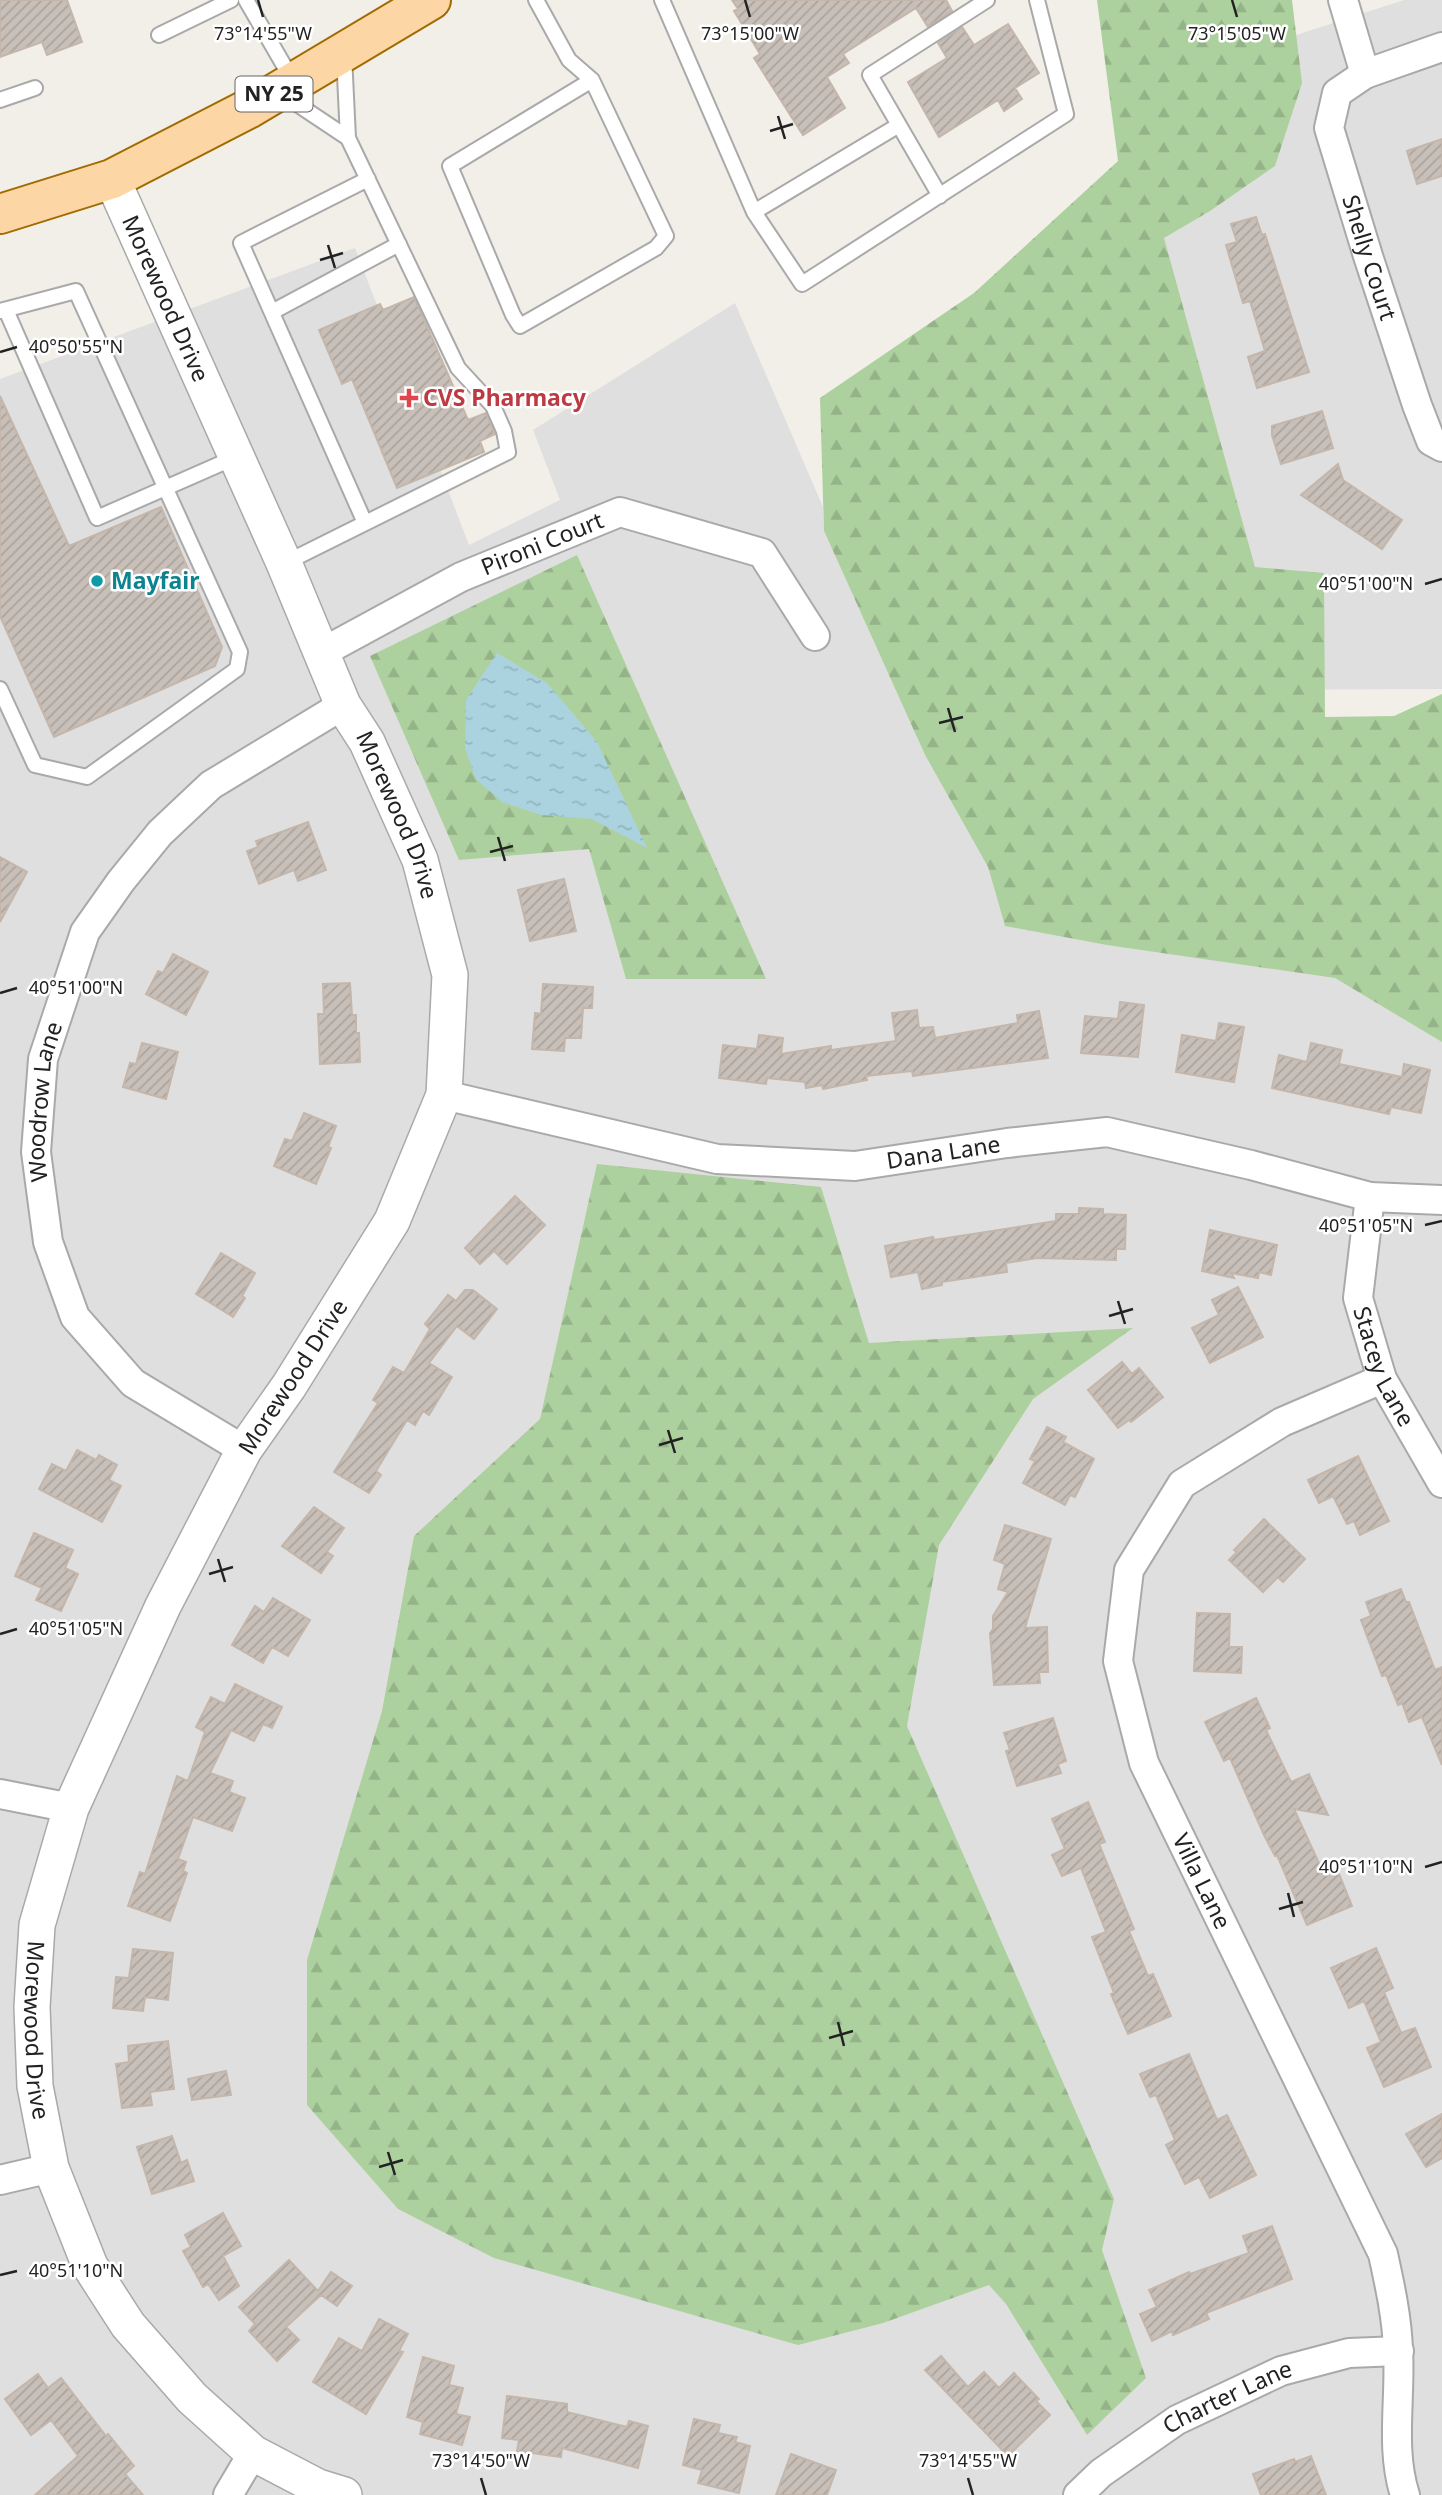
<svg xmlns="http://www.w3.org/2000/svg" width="1442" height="2495" font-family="'Noto Sans',sans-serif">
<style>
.residential{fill:#e0dfdf}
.forest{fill:url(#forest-firs)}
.water{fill:url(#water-ripples)}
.building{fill:url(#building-hatch);stroke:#c4b6ab;stroke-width:2}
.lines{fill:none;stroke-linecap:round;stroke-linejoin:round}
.service-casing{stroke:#a9a9a9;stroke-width:18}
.minor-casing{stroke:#a9a9a9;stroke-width:32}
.tertiary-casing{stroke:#a9a9a9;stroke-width:38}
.primary-casing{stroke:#a06b00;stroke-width:42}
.service{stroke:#fff;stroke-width:14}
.minor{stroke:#fff;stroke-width:28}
.tertiary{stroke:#fff;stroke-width:35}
.primary{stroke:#fcd6a4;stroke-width:38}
.ticks{fill:none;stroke:#222;stroke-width:2.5}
.health-dot{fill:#e0444e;stroke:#fff;stroke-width:2.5}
.culture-dot{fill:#0f9aa8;stroke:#fff;stroke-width:2.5}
.labels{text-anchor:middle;stroke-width:5;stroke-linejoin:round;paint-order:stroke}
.shield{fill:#fff;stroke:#646464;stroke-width:2}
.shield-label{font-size:21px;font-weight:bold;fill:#222}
.street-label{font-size:23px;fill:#222;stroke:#fff}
.health-label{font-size:23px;font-weight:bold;fill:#be3a42;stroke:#fff;text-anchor:start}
.culture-label{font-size:23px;font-weight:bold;fill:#0d838f;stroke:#fff;text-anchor:start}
.ticks-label{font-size:18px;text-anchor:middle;fill:#222;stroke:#fff;stroke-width:5;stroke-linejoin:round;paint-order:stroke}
</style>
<defs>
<pattern id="forest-firs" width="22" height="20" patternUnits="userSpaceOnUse" patternTransform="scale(1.75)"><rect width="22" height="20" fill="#add19e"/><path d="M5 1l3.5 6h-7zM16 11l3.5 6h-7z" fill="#95b388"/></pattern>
<pattern id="water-ripples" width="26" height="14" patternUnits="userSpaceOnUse" patternTransform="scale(1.75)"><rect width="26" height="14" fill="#aad3df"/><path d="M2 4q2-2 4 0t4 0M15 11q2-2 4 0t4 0" fill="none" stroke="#92b5bf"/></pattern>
<pattern id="building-hatch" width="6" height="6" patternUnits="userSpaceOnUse" patternTransform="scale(1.75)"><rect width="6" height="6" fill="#c7bfb8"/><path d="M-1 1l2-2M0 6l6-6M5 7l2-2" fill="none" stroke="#aba49e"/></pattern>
</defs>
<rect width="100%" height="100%" fill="#f2efe9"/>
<!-- residential -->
<path class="residential" d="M1404 0H1442V689L1219 690 1110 256 1219 60Z
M355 248 469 545 560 500 533 430 735 303 823 507 824 531 925 755 988 867 1001 912 1282 911 1442 1012V2495H0V379Z"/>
<!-- forest -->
<path class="forest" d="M1097 0H1292L1302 83 1275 166 1210 211 1164 238 1255 567 1324 573 1325 717 1394 716 1442 694V1042L1335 978 1107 945 1005 926 988 867 925 755 824 531 820 398 974 293 1118 161Z
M577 555 766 979H626L589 849 459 860 370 656Z
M597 1164 821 1187 869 1343 1133 1328 1033 1399 939 1545 907 1726 1114 2199 1102 2250 1146 2378 1087 2435 1006 2304 989 2285 883 2323 798 2345 494 2258 398 2209 307 2105V1960L382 1711 414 1536 540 1419Z"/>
<!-- water -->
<path class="water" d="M497 653 547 683 597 742 647 848 592 819 542 815 502 802 476 779 465 748 466 700Z"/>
<!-- building -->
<path class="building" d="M0 0H67L82 42 47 55 42 42 0 57Z
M732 0H946L952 11 928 27 916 8 843 54 849 63 827 77 845 108 803 135 754 58 760 54 734 11 738 9Z
M1008 24 1039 73 1015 88 1022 99 1004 111 998 100 939 137 908 82 947 58 938 43 962 27 974 45Z
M1442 139V176L1417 184 1407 151Z
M1256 217 1262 235 1265 234 1309 372 1257 388 1248 357 1265 351 1250 301 1243 303 1226 245 1237 242 1231 224Z
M414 297 468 420 486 413 495 434 480 441 484 452 397 488 352 379 342 384 319 330 380 304 383 310Z
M0 396 69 546 161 507 222 647 215 666 54 737 0 616Z
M1322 411 1333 448 1281 464 1272 435V426Z
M1338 464 1343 480 1402 520 1382 549 1301 495Z
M308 822 326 870 298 881 294 870 259 884 247 851 258 847 256 841Z
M0 857 27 872 0 922Z
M564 879 576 931 530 941 518 890Z
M173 954 208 972 186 1015 146 994 158 971 163 973Z
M350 983 352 1015H356V1033H359L360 1062 320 1064 318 1014H324L323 984Z
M543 984 593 987 592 1008H583L581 1038H565L564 1051 532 1049 535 1013 541 1014Z
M1120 1002 1144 1005 1138 1057 1081 1053 1085 1016 1118 1019Z
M917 1010 919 1028 933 1027 935 1038 1018 1023 1017 1015 1039 1011 1048 1058 913 1076 912 1071 866 1076 867 1080 823 1089 822 1085 806 1088 805 1082 767 1078 766 1084 719 1078 723 1045 757 1049 759 1035 783 1038 781 1054 831 1046V1050L896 1041 892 1013Z
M1219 1023 1244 1027 1234 1082 1176 1072 1182 1035 1216 1041Z
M142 1043 178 1052 166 1099 123 1087 130 1063 136 1064Z
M1311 1043 1342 1050 1339 1064 1402 1077 1404 1064 1430 1070 1421 1113 1391 1107 1389 1114 1272 1088 1279 1055 1307 1062Z
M304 1113 336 1126 328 1147 331 1148 316 1184 274 1166 285 1139 292 1141Z
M515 1196 545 1225 507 1264 494 1251 480 1264 465 1248Z
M1079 1208 1103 1209V1214L1126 1215 1125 1249H1116V1260L1037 1258 1006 1263 1007 1272 942 1282V1285L922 1289 918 1272 891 1277 885 1246 933 1237 934 1240 1056 1221V1214H1079Z
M1210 1230 1277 1245 1271 1275 1259 1272 1258 1278 1231 1273 1234 1278 1202 1271Z
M221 1253 255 1273 242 1296 245 1298 233 1317 196 1294Z
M1238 1287 1263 1337 1210 1363 1192 1328 1219 1315 1212 1300Z
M465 1290H473L497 1309 474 1339 457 1326 429 1363 452 1377 429 1415 423 1411 415 1425 407 1420 376 1471 381 1475 369 1493 334 1472 378 1403 373 1400 393 1367 404 1373 430 1329 425 1324 448 1295 456 1301Z
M1122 1362 1132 1374 1139 1368 1163 1397 1131 1422 1129 1420 1118 1428 1088 1390Z
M1047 1427 1066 1437 1063 1442 1094 1459 1075 1497 1070 1495 1065 1505 1023 1483 1035 1461 1030 1459Z
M77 1450 96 1460 99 1455 117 1465 109 1480 121 1486 102 1522 39 1489 52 1464 66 1471Z
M1358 1456 1389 1521 1360 1535 1354 1521 1347 1524 1333 1496 1319 1503 1308 1480Z
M314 1507 344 1528 327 1552 333 1556 321 1573 282 1546Z
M1264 1519 1305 1559 1283 1582 1278 1577 1263 1592 1229 1560 1237 1552 1234 1550Z
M1005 1525 1051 1539 1025 1628 1047 1627 1048 1672H1039L1040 1683 994 1685 990 1633 993 1629V1616L1008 1592 998 1589 1005 1564 994 1560Z
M34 1533 73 1550 65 1568 78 1574 61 1611 36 1600 42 1588 15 1576Z
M1401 1589 1406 1602H1409L1435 1670 1442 1667V1765L1422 1717 1409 1722 1402 1703 1398 1705 1386 1675 1382 1676 1361 1620 1371 1616 1366 1602Z
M273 1598 310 1620 288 1656 272 1647 263 1663 232 1645 255 1606 264 1612Z
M1197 1613 1230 1614 1229 1647H1242L1241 1673 1194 1671Z
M235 1684 282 1707 272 1728 263 1724 254 1741 231 1730 210 1773 233 1781 229 1792 245 1798 232 1831 193 1817 178 1859 186 1862 183 1871 187 1873 170 1921 128 1906 140 1872 145 1874 177 1776 188 1781 205 1732 196 1727 211 1697 225 1704Z
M1256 1698 1270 1728 1266 1730 1291 1782 1309 1774 1328 1815 1294 1809 1324 1874 1337 1869 1352 1906 1307 1925 1277 1855 1275 1856 1264 1835 1230 1758 1224 1761 1205 1722Z
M1053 1718 1066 1761 1058 1764 1061 1773 1017 1786 1006 1751 1010 1750 1004 1733Z
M1088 1802 1105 1842 1099 1844 1134 1929 1129 1931 1148 1976 1153 1974 1171 2016 1128 2034 1111 1994 1114 1993 1092 1937 1106 1932 1081 1868 1062 1876 1052 1855 1065 1849 1052 1819Z
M1376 1948 1393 1988 1384 1992 1401 2033 1415 2028 1431 2067 1384 2087 1367 2048 1381 2042 1364 2001 1349 2008 1331 1968Z
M133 1949 173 1953 168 2000 145 1997 143 2011 113 2008 116 1977 129 1978Z
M168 2041 174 2089 150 2092 152 2105 122 2108 116 2064 129 2062 128 2046Z
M1189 2054 1217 2120 1227 2115 1256 2175 1210 2198 1199 2177 1185 2184 1166 2145 1175 2140 1156 2095 1150 2097 1140 2074Z
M226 2071 231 2095 192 2100 188 2079Z
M1442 2114V2158L1426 2167 1406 2134Z
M172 2136 181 2163 187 2160 194 2181 152 2194 137 2147Z
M223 2213 241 2246 223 2256 239 2286 219 2300 208 2284 203 2287 183 2251 191 2247 185 2235Z
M1272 2226 1292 2279 1206 2313 1209 2319 1173 2335 1172 2331 1152 2341 1140 2314 1157 2307 1149 2290 1189 2272 1190 2274 1249 2253 1243 2236Z
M289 2260 318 2291 331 2272 352 2286 337 2306 321 2295 286 2327 299 2340 277 2361 249 2331 255 2324 239 2307Z
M379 2319 408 2334 399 2351 403 2352 366 2414 313 2382 339 2338 362 2351Z
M941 2356 968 2387 984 2372 999 2388 1014 2373 1039 2399 1036 2401 1050 2415 1008 2456 925 2370Z
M423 2357 454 2366 449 2385 463 2388 456 2414 470 2417 462 2445 420 2434 423 2422 407 2417Z
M38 2374 48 2388 61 2378 106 2436 108 2434 134 2466 125 2474 143 2495H35L78 2456 51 2420 31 2435 5 2399Z
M507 2396 567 2404V2412L627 2427 629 2421 648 2426 638 2468 562 2448 561 2457 517 2451 519 2440 502 2438Z
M694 2419 720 2425 718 2433 737 2437 735 2442 750 2446 739 2493 698 2483 702 2470 683 2465Z
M791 2454 836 2470 827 2495H776Z
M1311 2456 1326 2495H1261L1253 2474 1294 2459 1295 2462Z"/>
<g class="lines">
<!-- service casing -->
<g class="service-casing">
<path id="service" d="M246 0 293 81
M536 0 569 60 592 80 666 236 656 248 520 326 513 315 450 166 592 80
M662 0 754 212 802 284 1066 114 1037 0
M159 35 231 0
M282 94 348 138 344 55
M0 100 35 88
M940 196 870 75 987 0
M754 212 899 125
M6 310 97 518 236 457
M0 311 76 291 240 652 237 669 87 777 35 765 0 689
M272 312 399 244
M365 523 241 243 368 179
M285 563 508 452 504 431 493 406 458 368 348 138"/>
</g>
<!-- minor casing -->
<g class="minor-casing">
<g id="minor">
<path d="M1343 0 1365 74"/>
<path id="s1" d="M1442 47 1365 74 1337 93 1329 128 1368 256 1417 405 1431 441 1442 447"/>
<path id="s2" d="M321 653 461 577 620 512 762 553 815 636"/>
<path id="s3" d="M444 1095 717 1159 855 1166 1007 1143 1107 1132 1251 1165 1370 1197 1442 1200"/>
<path id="s4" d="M1370 1197 1358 1298 1382 1379 1442 1483"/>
<path id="s5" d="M1382 1379 1282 1422 1182 1484 1129 1570 1118 1661 1144 1763 1383 2254C1390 2286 1397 2318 1398 2350 1401 2397 1390 2449 1405 2495"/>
<path id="s6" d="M244 1450 133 1383 75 1317 48 1242 36 1152 43 1059 85 932 121 881 160 833 211 785 343 705"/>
<path d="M0 1794 71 1808"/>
<path d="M0 2180 51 2168"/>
<path d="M228 2495 253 2453"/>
<path id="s7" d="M1078 2495 1101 2473 1177 2420 1281 2371 1349 2353 1399 2351"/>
</g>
</g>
<!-- tertiary casing -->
<g class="tertiary-casing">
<g id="tertiary">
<path id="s8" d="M112 179 284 563 343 705 367 742 420 860 450 975 444 1095 392 1221 289 1386 244 1450 163 1606 71 1808 37 1925 32 2007 35 2086 51 2168 90 2266 128 2325 192 2398 253 2453 318 2487 344 2495"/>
</g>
</g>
<!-- primary casing -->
<g class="primary-casing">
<path id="primary" d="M0 214 112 179 250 108 431 0"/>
</g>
<!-- service -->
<use href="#service" class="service"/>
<!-- minor -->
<use href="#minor" class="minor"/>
<!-- tertiary -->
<use href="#tertiary" class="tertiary"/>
<!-- primary -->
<use href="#primary" class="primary"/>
</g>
<!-- ticks -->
<path class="ticks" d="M258 0 263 17M745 0 750 17M1232 0 1237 17M778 116 785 139M770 131 793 124M328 245 335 268M320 260 343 253M0 352 17 347M1425 584 1442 579M948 708 955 732M939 723 963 717M498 837 505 861M490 852 513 846M0 993 17 988M1425 1225 1442 1221M1118 1301 1125 1324M1109 1316 1133 1309M668 1430 675 1453M659 1445 683 1438M218 1559 225 1582M209 1574 233 1567M0 1634 17 1629M1425 1867 1442 1862M1288 1893 1294 1917M1279 1909 1303 1902M838 2022 844 2046M829 2038 853 2031M388 2152 395 2175M379 2167 403 2160M0 2275 17 2271M481 2478 486 2495M968 2478 973 2495"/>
<!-- markers -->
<path class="health-dot" d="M405.5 387.5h7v7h7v7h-7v7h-7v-7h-7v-7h7z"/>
<circle class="culture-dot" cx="97" cy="581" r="7"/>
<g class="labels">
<!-- shield labels -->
<rect class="shield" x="235.5" y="76.5" width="77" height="35" rx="5"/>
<g class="shield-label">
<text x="274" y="101">NY 25</text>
</g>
<!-- street labels -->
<g class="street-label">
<text dy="8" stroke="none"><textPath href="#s1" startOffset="287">Shelly Court</textPath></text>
<text dy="8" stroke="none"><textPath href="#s8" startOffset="131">Morewood Drive</textPath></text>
<text dy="8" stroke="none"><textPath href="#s2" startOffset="247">Pironi Court</textPath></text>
<text dy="8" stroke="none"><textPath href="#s8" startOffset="698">Morewood Drive</textPath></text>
<text dy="8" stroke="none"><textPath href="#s6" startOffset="439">Woodrow Lane</textPath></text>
<text dy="8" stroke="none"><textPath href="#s3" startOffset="508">Dana Lane</textPath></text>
<text dy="8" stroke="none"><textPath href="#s4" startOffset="175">Stacey Lane</textPath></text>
<text transform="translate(293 1377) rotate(-57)" y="8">Morewood Drive</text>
<text dy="8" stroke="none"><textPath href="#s5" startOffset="656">Villa Lane</textPath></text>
<text dy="8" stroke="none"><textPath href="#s8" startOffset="2021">Morewood Drive</textPath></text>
<text dy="8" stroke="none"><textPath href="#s7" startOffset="180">Charter Lane</textPath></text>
</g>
<!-- health labels -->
<g class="health-label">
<text x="423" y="406">CVS Pharmacy</text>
</g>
<!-- culture labels -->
<g class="culture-label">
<text x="111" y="589">Mayfair</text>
</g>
</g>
<g class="ticks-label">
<text x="263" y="40">73°14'55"W</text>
<text x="750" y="40">73°15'00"W</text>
<text x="1237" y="40">73°15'05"W</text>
<text x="76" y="353">40°50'55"N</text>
<text x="1366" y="590">40°51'00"N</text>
<text x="76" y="994">40°51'00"N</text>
<text x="1366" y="1232">40°51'05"N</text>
<text x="76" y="1635">40°51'05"N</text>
<text x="1366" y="1873">40°51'10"N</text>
<text x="76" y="2277">40°51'10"N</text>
<text x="481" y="2467">73°14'50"W</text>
<text x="968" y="2467">73°14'55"W</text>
</g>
</svg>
